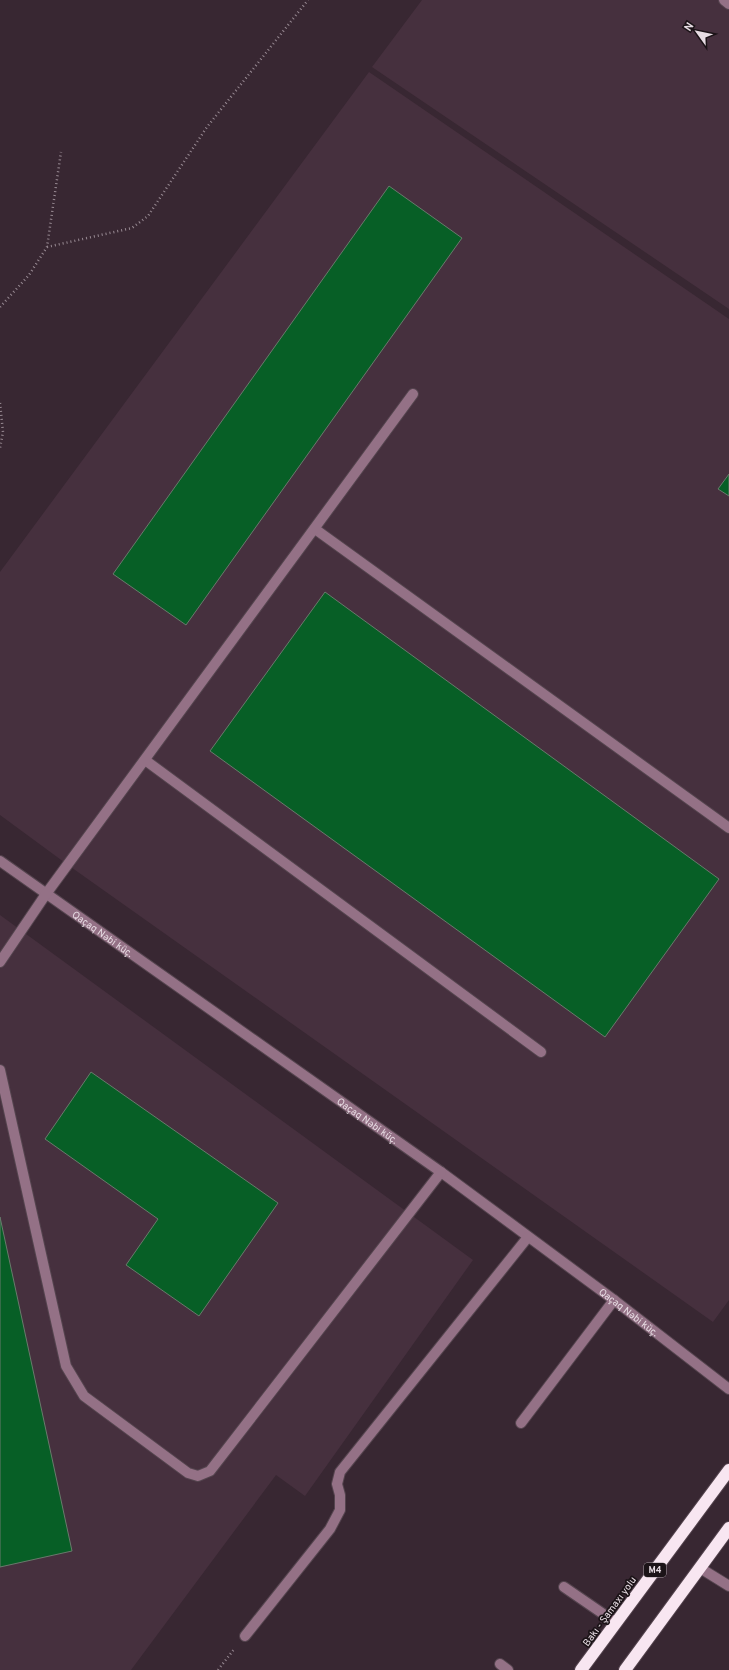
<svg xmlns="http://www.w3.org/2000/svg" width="729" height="1670" font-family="Overpass,sans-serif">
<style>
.built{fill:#46303e}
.building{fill:#075f26;stroke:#697a6c}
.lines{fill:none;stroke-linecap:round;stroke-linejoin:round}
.minor-casing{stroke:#54444e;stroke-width:12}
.highway-casing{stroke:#54444e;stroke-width:14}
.path{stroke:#988a93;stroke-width:2.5;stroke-dasharray:1 3;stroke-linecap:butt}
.minor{stroke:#947186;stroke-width:10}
.highway{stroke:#f8e6f1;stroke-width:12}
.labels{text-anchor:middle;stroke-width:3.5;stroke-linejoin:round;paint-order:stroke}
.shield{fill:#1b1317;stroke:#aaa0a6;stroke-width:1}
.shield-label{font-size:9px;font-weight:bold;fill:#e7dce3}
.street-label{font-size:10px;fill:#e7dce3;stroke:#1b1317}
</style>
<rect width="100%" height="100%" fill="#382732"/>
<!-- built -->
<path class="built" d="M422 0H729V309L372 67Z
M369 72 729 319V1300L713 1322 68 865 0 815V572Z
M0 915 473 1260 305 1496 276 1475 131 1670H0Z"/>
<!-- building -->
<path class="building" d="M389 186 462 238 186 625 113 574Z
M729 474V496L718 489Z
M325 592 719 879 605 1037 210 751Z
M91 1072 278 1203 199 1316 126 1265 158 1219 45 1139Z
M0 1217 72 1551 0 1567Z"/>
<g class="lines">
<!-- minor casing -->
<g class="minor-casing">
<g id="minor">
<path d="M724 0 729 4"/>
<path d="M315 529 729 828"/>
<path d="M145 760 541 1052"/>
<path id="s1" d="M0 861 441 1172 614 1300 729 1389"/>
<path d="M0 962 46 894 413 394"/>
<path d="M0 1070 66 1366 84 1396 188 1473 198 1476 210 1471 441 1172"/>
<path d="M521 1423 614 1300"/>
<path d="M700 1568 729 1586"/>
<path d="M564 1587 615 1622"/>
<path d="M245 1636 330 1529 340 1510V1495L337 1484 340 1472 528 1237"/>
<path d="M500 1664 508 1670"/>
</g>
</g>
<!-- highway casing -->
<g class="highway-casing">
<path id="highway" d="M581 1670 729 1470
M625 1670 729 1528"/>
</g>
<!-- path -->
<path class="path" d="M47 247 132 228 148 216 207 127 308 0
M0 307 29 275 47 247 61 152
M0 403 3 432 0 448
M218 1670 235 1648"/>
<!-- minor -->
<use href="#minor" class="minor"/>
<!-- highway -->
<use href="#highway" class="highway"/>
</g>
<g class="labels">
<!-- shield labels -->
<rect class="shield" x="644" y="1563" width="22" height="14" rx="3"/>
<g class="shield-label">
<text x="655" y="1573">M4</text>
</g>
<!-- street labels -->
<g class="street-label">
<text dy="4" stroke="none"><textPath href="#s1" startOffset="126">Qaçaq Nəbi küç.</textPath></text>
<text dy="4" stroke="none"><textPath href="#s1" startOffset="450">Qaçaq Nəbi küç.</textPath></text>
<text dy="4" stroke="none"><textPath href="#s1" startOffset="774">Qaçaq Nəbi küç.</textPath></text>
<text transform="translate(609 1611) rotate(-54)" y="4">Bakı - Şamaxı yolu</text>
</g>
</g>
<!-- north arrow -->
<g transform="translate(697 32) rotate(303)" stroke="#1b1317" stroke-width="3" paint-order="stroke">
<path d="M0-3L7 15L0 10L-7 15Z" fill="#e7dce3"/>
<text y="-6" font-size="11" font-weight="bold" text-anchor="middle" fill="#e7dce3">N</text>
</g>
</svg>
